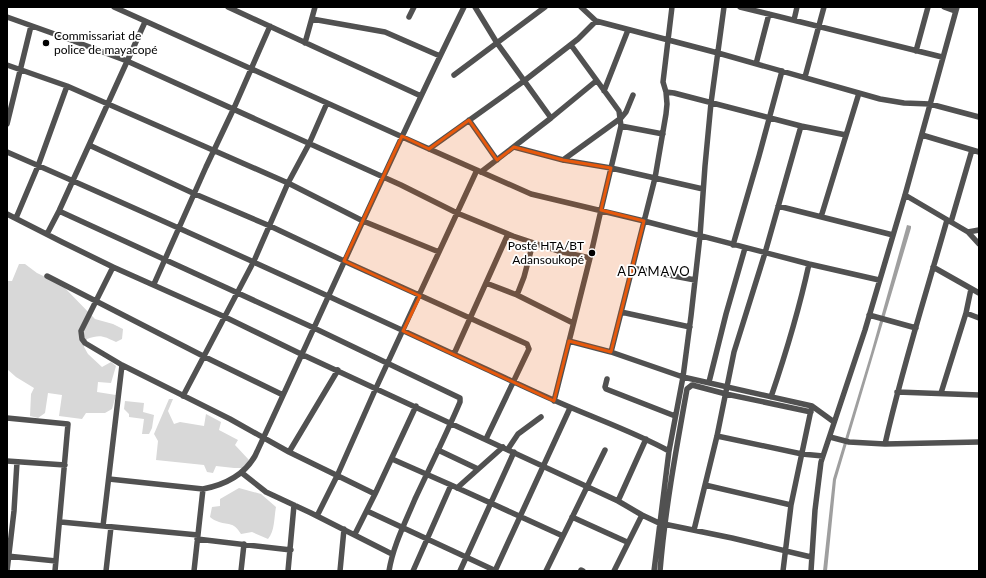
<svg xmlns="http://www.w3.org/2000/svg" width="986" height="578" font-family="Lato,sans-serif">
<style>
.green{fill:#d8d8d8}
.water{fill:#9f9f9f}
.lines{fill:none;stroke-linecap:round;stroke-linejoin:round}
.minor{stroke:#515151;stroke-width:5.5}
.marked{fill:#e8590c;fill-opacity:0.2;stroke:#e8590c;stroke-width:3;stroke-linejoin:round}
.poi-dot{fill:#000;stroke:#fff;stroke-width:1.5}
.labels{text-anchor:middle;stroke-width:3.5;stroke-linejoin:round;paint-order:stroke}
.poi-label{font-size:12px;fill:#000;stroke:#fff;text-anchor:start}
.neighbourhood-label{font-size:13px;letter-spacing:1px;fill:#000;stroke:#fff}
</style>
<rect width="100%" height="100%" fill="#fff"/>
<!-- green -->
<path class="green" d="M19 264H25L37 273 62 285 95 319 113 324 123 329 122 339 116 342C104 336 100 334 87 339L84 347 88 354 102 367 111 362 116 366 111 383 98 382 97 392 116 395 112 409 105 413H86L82 419 59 416 62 395 48 393 45 413 38 418 30 416 31 394 34 388 16 377 7 369V281H12Z
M169 399H173L168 411 174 424 180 422 204 426 206 414 221 422 219 430 238 440 235 445 249 460 243 468H234L216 466 213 473 207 472 204 465 156 460 158 441 154 434Z
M125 401 144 403 143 412 154 415 152 428 149 434H142L144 419 129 417V414L124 409Z
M239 488 261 494 276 507C274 517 275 531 268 539L252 532 241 534C234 522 229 525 219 522 216 521 212 519 210 517L212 507 220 506V499Z"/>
<!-- water -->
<path class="water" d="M907 225 911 226V228L836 480 827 571H823L833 479 871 353Z"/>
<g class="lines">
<!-- minor -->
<path class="minor" d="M114 7 418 144 531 194 644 221 809 264 879 280
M228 7 421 96
M475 7 497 43 551 118
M581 7 596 21 718 53 880 99 904 103 930 104 979 117
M672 7 663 82 666 92 674 93 801 126 846 135
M740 7 942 57
M944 7 955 11
M7 17 63 37 127 61 401 185 457 213 513 236 558 251 590 258
M409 17 414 7
M312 19 385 32 440 56
M794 20 797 7
M305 43 315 7
M916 51 928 7
M756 64 769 14
M7 65 67 86 108 104 288 183 363 221 439 252
M454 75 545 7
M805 77 824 7
M604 91 628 30
M469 120 497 160
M7 124 31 26
M621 126 663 134
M922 135 979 152
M89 145 195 194 270 226 344 261 527 344 529 349 486 439
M514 147 563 160 611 168 703 189
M429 149 524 81 578 39 596 21
M7 152C168 222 327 295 486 369 514 382 543 396 572 408 605 422 638 434 669 451
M563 160 621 118 626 112 633 95
M481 172 551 118 596 81
M905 195 968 232 979 230
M778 206 893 235
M59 211 314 328 460 398V402C446 435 430 467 415 499 405 523 393 546 389 571
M7 214 62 242 113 267 225 317 301 354 618 501 642 515 659 523 732 538 811 557
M821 217 859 93
M16 218 38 166 67 86
M951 222 972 150
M968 232 979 244
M47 234 59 211 145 22
M733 245 759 156 782 71
M113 267 81 331 82 339 85 343 122 365 230 419 289 452 375 494
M933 267 979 293
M632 268 695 280
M47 276 205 357 283 395
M486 283 517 295 573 323
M154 284 206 167 234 108 270 26
M517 295 524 277 533 243
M621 312 690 327
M966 313 979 318
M869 315 916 328
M569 341 611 352 683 377 812 406 834 422
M611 352 655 178 666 114 667 104 666 92
M454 354 508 234
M607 379 605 387 606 389 675 416
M709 382 726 314 745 248
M897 392 979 395
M941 393 966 313 971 289
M183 396 254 261 288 183 309 144 327 103
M771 397C786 353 799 310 809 264
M554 401 590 258 601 210 621 126 619 111 571 45
M7 418 68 424 55 571
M717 436 802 454 823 456
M830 437 849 442 885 444 979 442
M885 444C902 368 926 294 947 220
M508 449 518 434 541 417
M438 450 478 469
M289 452 338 370
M392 459 451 485 563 536
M7 461 65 465
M242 473 266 492 311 513 392 554
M109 479 203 489C224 485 244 475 255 456 325 306 391 155 464 7
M705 485 791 505
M457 488 503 447
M618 501 646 439
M367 511 496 571
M317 516 337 476 376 388 477 170
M572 517 627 542
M61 522 198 535
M103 526 122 365
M694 530 717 436 734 352 765 253 801 126
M355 534 375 494 416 406
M197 539 291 550
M7 556 56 561
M581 570 583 571
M7 571 14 511 17 462
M106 571 111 527
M194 571 203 489
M241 571 244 544
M288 571 294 505
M340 571 344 529
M413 571 451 485
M460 571 514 452
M495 571 570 408
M546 571 605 450
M614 571 642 515
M654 571 669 451 683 377 691 316 700 236 705 166 711 103 724 7
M660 571C665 510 676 450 687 389L692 385 726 394 811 412
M783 571 791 505 811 410
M811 571 815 510 821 462 865 330 905 195 957 7"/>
</g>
<!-- marked area -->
<path class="marked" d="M469 120 497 160 514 147 563 160 611 168 601 210 644 221 611 352 569 341 554 401 403 331 420 296 344 261 402 136 429 149Z"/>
<!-- markers -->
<g class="poi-dot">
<circle cx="46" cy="43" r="4"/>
<circle cx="592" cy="253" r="4"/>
</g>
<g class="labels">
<!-- poi labels -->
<g class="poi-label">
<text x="54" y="40">Commissariat de<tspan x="54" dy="14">police de mayacopé</tspan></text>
<text x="584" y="250" text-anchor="end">Posté HTA/BT<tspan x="584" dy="14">Adansoukopé</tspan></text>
</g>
<!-- neighbourhood labels -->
<g class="neighbourhood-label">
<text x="654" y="276">ADAMAVO</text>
</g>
</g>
<!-- border -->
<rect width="986" height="578" fill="none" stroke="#000000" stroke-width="16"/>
</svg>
